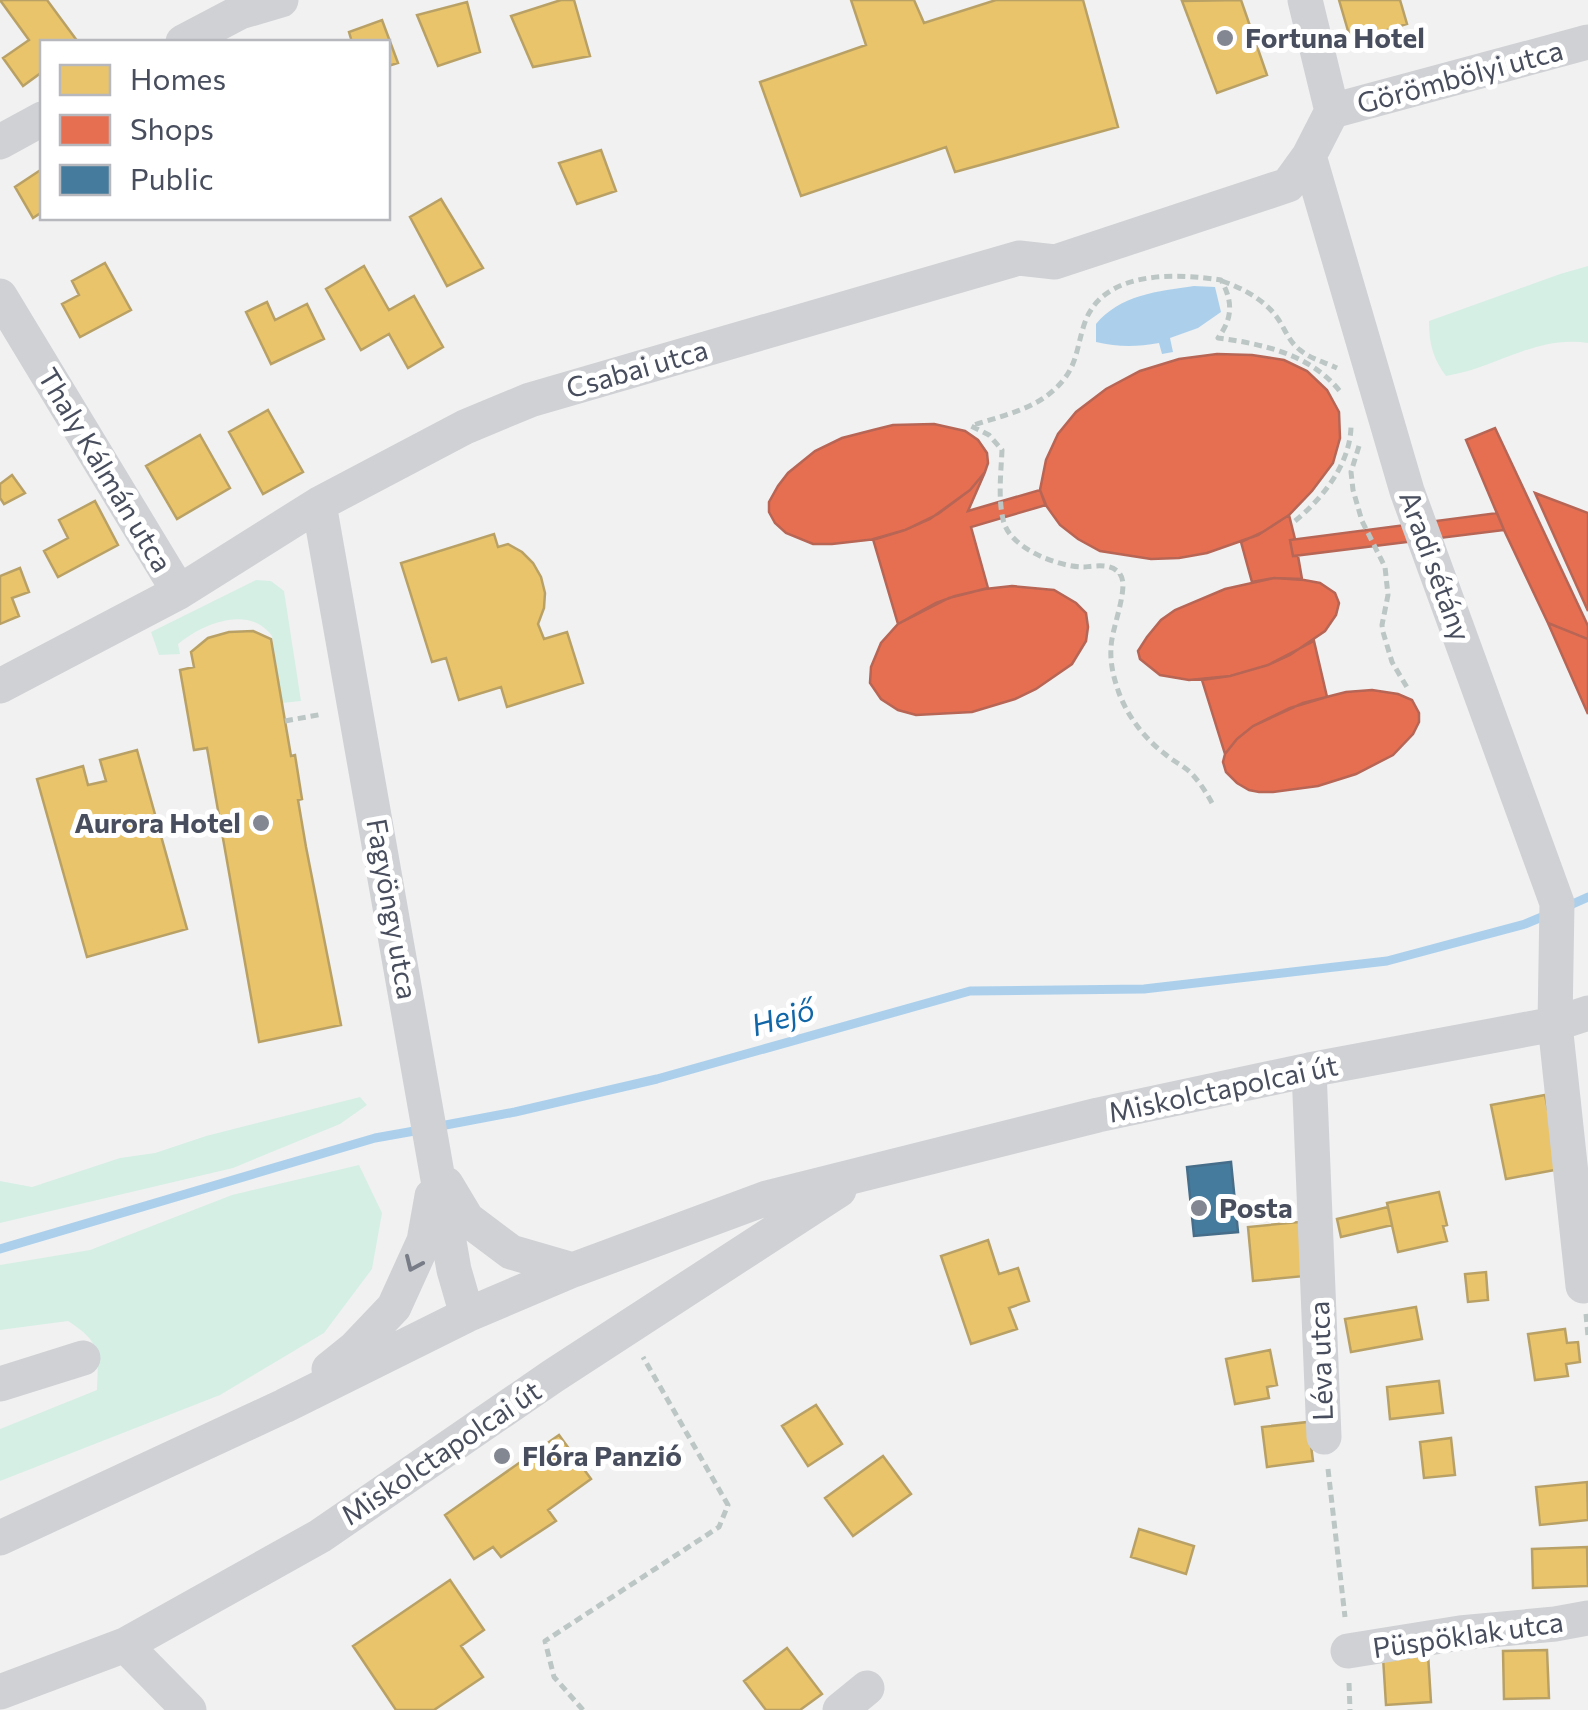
<svg xmlns="http://www.w3.org/2000/svg" width="1588" height="1710" font-family="Commissioner,sans-serif">
<style>
.green{fill:#d6efe5}
.water{fill:#acd0ec}
.homes{fill:#e9c46a;stroke:#b9a166;stroke-width:2.5}
.shops{fill:#e76f51;stroke:#b76555;stroke-width:2.5}
.public{fill:#457b9d;stroke:#466e8a;stroke-width:2.5}
.lines{fill:none;stroke-linecap:round;stroke-linejoin:round}
.stream{stroke:#acd0ec;stroke-width:9}
.path{stroke:#bbc6c5;stroke-width:5;stroke-dasharray:8 5;stroke-linecap:butt}
.minor{stroke:#cfd1d4;stroke-width:35}
.oneway{stroke:#777c87}
.poi-dot{fill:#838791;stroke:#fff;stroke-width:4}
.labels{text-anchor:middle;stroke-width:10;stroke-linejoin:round;paint-order:stroke}
.poi-label{font-size:28px;font-weight:bold;fill:#484e5d;stroke:#fff;text-anchor:start}
.street-label{font-size:28px;fill:#484e5d;stroke:#fff}
.water-label{font-size:30px;font-style:italic;fill:#1066a7;stroke:#fff}
</style>
<rect width="100%" height="100%" fill="#f1f1f1"/>
<!-- green -->
<path class="green" d="M1588 266V343C1535 335 1497 368 1446 376 1433 358 1429 344 1429 321L1560 274Z
M256 580 271 581 284 591 301 701 282 703 272 636C249 604 202 624 178 644L180 654 159 655 151 632Z
M360 1097 367 1105 340 1124 233 1168 0 1223V1181L32 1187 120 1158 155 1153 206 1136Z
M359 1165 382 1213 372 1269 324 1333 220 1395 0 1481V1429L97 1390C98 1352 102 1343 68 1321L0 1330V1265L90 1250 232 1195Z"/>
<!-- water -->
<path class="water" d="M1194 286 1215 287 1221 312 1198 328 1170 338 1173 352 1162 354 1159 343C1136 347 1118 347 1096 342V324C1120 295 1158 291 1194 286Z"/>
<!-- homes -->
<path class="homes" d="M0 0H47L78 42H42V72L23 86 3 58 29 40Z
M561 0H574L590 56 533 67 511 16Z
M851 0H914L924 23 996 0H1083L1118 127 955 172 946 147 801 196 760 82 866 45Z
M1241 0 1267 75 1217 93 1182 1Z
M1339 0H1400L1407 24 1351 41Z
M467 2 480 52 438 66 417 15Z
M382 20 398 63 388 66V42H352L349 32Z
M601 150 616 191 577 204 559 163Z
M42 169V212L33 218 15 187Z
M441 199 483 268 447 286 410 217Z
M105 263 131 310 80 337 62 304 79 295 72 281Z
M364 266 389 310 414 296 443 347 408 368 389 334 361 350 326 289Z
M267 302 275 320 307 304 324 339 271 364 246 312Z
M268 410 303 472 263 494 229 432Z
M200 435 230 488 177 519 146 466Z
M12 475 25 493 4 504 0 498V484Z
M95 501 118 545 58 577 44 551 68 538 59 520Z
M494 534 498 547 508 544 522 552 533 563 541 577 545 593 544 608 538 624 544 639 567 632 583 683 507 707 501 687 459 700 446 658 432 662 401 563Z
M20 568 29 592 12 598 19 616 0 624V576Z
M253 631 271 639 291 756 295 755 302 799 298 800 306 847 341 1025 259 1042 207 748 194 750 180 670 194 667 191 652 208 638 229 632Z
M137 750 187 929 87 957 37 779 83 766 88 785 106 781 100 760Z
M1545 1095 1560 1169 1506 1179 1491 1105Z
M1439 1192 1447 1225 1443 1226 1447 1241 1398 1252 1387 1203Z
M1388 1207 1392 1225 1341 1237 1337 1219Z
M1299 1222 1305 1276 1253 1281 1248 1227Z
M988 1240 999 1274 1018 1268 1029 1301 1009 1308 1017 1329 971 1344 941 1256Z
M1486 1272 1488 1300 1468 1302 1465 1274Z
M1416 1307 1422 1339 1351 1352 1345 1319Z
M1565 1329 1567 1343 1578 1342 1580 1362 1566 1364 1568 1376 1535 1380 1528 1334Z
M1270 1350 1277 1385 1267 1387 1269 1398 1235 1404 1226 1359Z
M1439 1381 1443 1413 1390 1419 1387 1387Z
M816 1405 842 1444 808 1466 782 1426Z
M1308 1422 1313 1461 1267 1467 1262 1427Z
M559 1435 591 1479 548 1510 556 1521 501 1557 493 1547 474 1559 445 1515Z
M1451 1438 1455 1475 1424 1478 1420 1442Z
M883 1456 911 1494 853 1536 825 1498Z
M1587 1482 1588 1520 1540 1525 1536 1487Z
M1139 1529 1194 1546 1186 1574 1131 1557Z
M1587 1547 1588 1586 1533 1588 1532 1549Z
M450 1580 484 1630 461 1646 483 1677 434 1710H396L353 1646Z
M787 1648 822 1694 800 1710H766L744 1681Z
M1547 1650 1549 1698 1504 1699 1503 1651Z
M1428 1654 1431 1702 1386 1705 1383 1657Z"/>
<!-- shops -->
<path class="shops" d="M1217 354 1252 355 1284 360 1307 371 1327 390 1339 412 1340 438 1333 463 1312 491 1289 515 1258 535 1207 553 1179 558 1151 559 1100 551 1078 539 1060 525 1045 504 1040 490 1046 460 1058 434 1076 412 1106 389 1140 371 1179 359Z
M934 424 965 431 978 440 987 453 988 463 985 472 970 490 930 519 905 530 876 539 832 544H813L786 533 775 523 769 512V502L778 486 788 473 815 451 842 438 873 430 893 425Z
M1495 428 1588 626V639L1548 623 1504 530 1466 440Z
M985 472 968 511 1040 490 1046 505 971 527 988 588 949 598 898 624 873 539 905 530 938 514 970 490Z
M1535 493 1588 513V611Z
M1497 513 1504 530 1293 556 1290 540Z
M1289 515 1295 539 1290 540 1293 556H1298L1302 579 1274 578 1252 582 1241 542 1263 532Z
M1274 578 1304 580 1320 583 1335 593 1339 603 1336 615 1325 631 1290 655 1268 665 1230 676 1189 680 1160 675 1140 659 1138 651 1147 637 1161 620 1175 610 1225 589Z
M1012 586 1054 590 1076 603 1086 613 1088 627 1086 641 1072 664 1036 689 1015 699 972 712 916 715 898 710 881 699 870 683 871 667 881 643 898 624 936 603 955 596 985 589Z
M1548 623 1588 639V714Z
M1314 641 1327 697 1290 708 1253 726 1237 739 1225 754 1202 680 1230 676 1268 665Z
M1372 690 1398 694 1412 700 1419 713V722L1413 734 1393 755 1356 774 1318 786 1273 792H1259L1249 790 1237 783 1226 772 1223 762 1225 754 1237 739 1253 726 1303 703 1346 692Z"/>
<!-- public -->
<path class="public" d="M1231 1162 1238 1232 1194 1236 1187 1167Z"/>
<g class="lines">
<!-- stream -->
<path class="stream" d="M1568 906 1588 897
M435 1127 515 1112 657 1079 970 991 1144 989 1387 961 1525 924 1549 914
M0 1249 375 1138 420 1130"/>
<!-- path -->
<path class="path" d="M1222 281C1242 288 1263 299 1276 316 1285 328 1288 341 1300 350 1311 359 1324 362 1337 368
M1359 446 1351 472 1353 490 1362 521 1385 567 1388 595 1382 625 1383 632 1392 662 1408 689
M1295 521C1323 498 1352 462 1351 423
M285 721 323 714
M1212 803C1206 792 1199 781 1190 772 1182 765 1173 761 1165 754 1145 739 1128 717 1119 693 1114 679 1110 664 1111 648 1111 629 1130 587 1120 574 1112 563 1096 566 1084 567 1058 567 1008 548 1003 519 998 498 1001 472 1002 450L989 435 971 426C1000 416 1034 410 1056 388 1077 368 1076 350 1084 325 1101 270 1175 273 1221 280 1233 301 1233 318 1218 338 1264 344 1313 355 1342 394
M1586 1314 1588 1336
M1328 1469 1345 1617
M1349 1683 1350 1710
M583 1710 554 1677 545 1641 719 1527 728 1505 643 1357"/>
<!-- minor -->
<path class="minor" d="M1305 0 1332 111
M183 42 240 12 281 0
M1332 111 1588 42
M0 142 42 119
M1309 156 1407 491 1557 903 1555 1024 1583 1286
M0 296 179 592
M319 504 454 1270 467 1315
M0 686 179 592 319 504 465 427 530 400 1019 258 1055 262 1288 185 1309 156 1332 111
M1309 1070 1324 1437
M446 1184 467 1219 511 1252 573 1270
M329 1369 355 1348 394 1307 424 1241 432 1196
M0 1384 83 1358
M0 1538 284 1406 467 1315 573 1270 767 1198 1098 1115 1309 1070 1555 1024 1588 1013
M125 1645 189 1710
M1348 1651 1460 1633 1555 1624 1588 1618
M0 1692 125 1645 320 1536 553 1376 839 1190
M840 1710 867 1688"/>
</g>
<!-- one-way arrows -->
<defs><path id="oneway-chevron" d="M-2-3.5L2.5 0L-2 3.5" fill="none" stroke-width="1.6" stroke-linecap="round" stroke-linejoin="round" transform="scale(2.5)"/></defs>
<use class="oneway" href="#oneway-chevron" transform="translate(413 1264) rotate(114)"/>
<!-- markers -->
<g class="poi-dot">
<circle cx="1225" cy="38" r="10"/>
<circle cx="261" cy="823" r="10"/>
<circle cx="1199" cy="1208" r="10"/>
<circle cx="502" cy="1456" r="10"/>
</g>
<g class="labels">
<!-- poi labels -->
<g class="poi-label">
<text x="1245" y="48">Fortuna Hotel</text>
<text x="241" y="833" text-anchor="end">Aurora Hotel</text>
<text x="1219" y="1218">Posta</text>
<text x="522" y="1466">Flóra Panzió</text>
</g>
<!-- street labels -->
<g class="street-label">
<text transform="translate(1460 77) rotate(-15)" y="10">Görömbölyi utca</text>
<text transform="translate(637 369) rotate(-16)" y="10">Csabai utca</text>
<text transform="translate(105 470) rotate(59)" y="10">Thaly Kálmán utca</text>
<text transform="translate(1435 566) rotate(70)" y="10">Aradi sétány</text>
<text transform="translate(392 909) rotate(80)" y="10">Fagyöngy utca</text>
<text transform="translate(1223 1089) rotate(-12)" y="10">Miskolctapolcai út</text>
<text transform="translate(1321 1361) rotate(-92)" y="10">Léva utca</text>
<text transform="translate(441 1453) rotate(-34)" y="10">Miskolctapolcai út</text>
<text transform="translate(1468 1635) rotate(-8)" y="10">Püspöklak utca</text>
</g>
<!-- water labels -->
<g class="water-label">
<text transform="translate(783 1018) rotate(-16)" y="10">Hejő</text>
</g>
</g>
<!-- legend -->
<rect x="40" y="40" width="350" height="180" fill="#ffffff" stroke="#b6b8be" stroke-width="2.5"/>
<rect x="60" y="65" width="50" height="30" fill="#e9c46a" stroke="#b6b8be" stroke-width="2.5"/>
<text x="130" y="90" font-size="30" fill="#484e5d">Homes</text>
<rect x="60" y="115" width="50" height="30" fill="#e76f51" stroke="#b6b8be" stroke-width="2.5"/>
<text x="130" y="140" font-size="30" fill="#484e5d">Shops</text>
<rect x="60" y="165" width="50" height="30" fill="#457b9d" stroke="#b6b8be" stroke-width="2.5"/>
<text x="130" y="190" font-size="30" fill="#484e5d">Public</text>
</svg>
